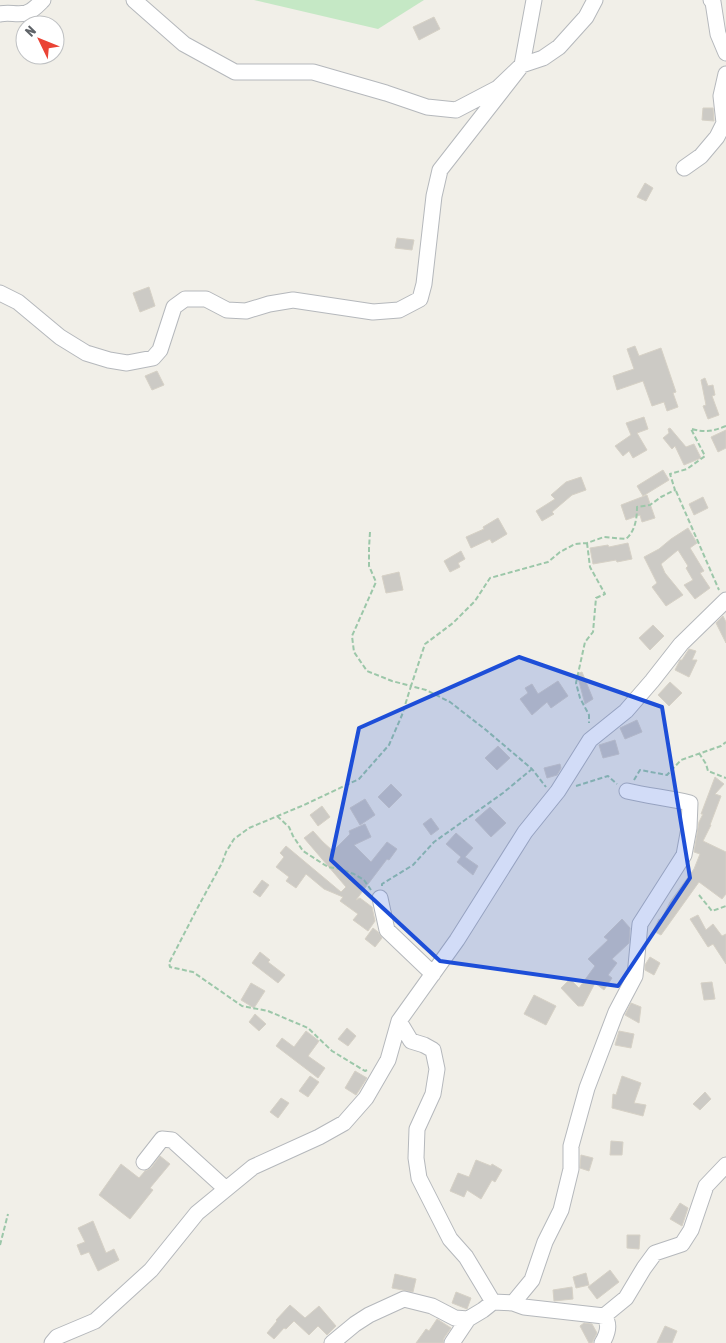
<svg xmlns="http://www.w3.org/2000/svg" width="726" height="1343" font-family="'Asap Condensed',sans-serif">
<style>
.green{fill:#c5e8c5}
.building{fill:#cccac5;stroke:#d6d1c6}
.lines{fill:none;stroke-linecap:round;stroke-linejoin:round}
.minor-casing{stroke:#b5b8bc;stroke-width:17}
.path{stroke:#9cc7a9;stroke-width:2;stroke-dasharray:5 2.5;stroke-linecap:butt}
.minor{stroke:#fff;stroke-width:15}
.marked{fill:#1d4ed8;fill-opacity:0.2;stroke:#1d4ed8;stroke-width:4;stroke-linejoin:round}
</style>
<rect width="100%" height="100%" fill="#f1efe8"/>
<!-- green -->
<path class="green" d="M254 0H424L378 29Z"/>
<!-- building -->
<path class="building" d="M434 17 440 29 419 40 413 27Z
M703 108H713L714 121 702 120Z
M645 183 653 188 646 201 637 197Z
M397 238 414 240 412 250 395 248Z
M149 287 155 306 140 312 133 293Z
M635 346 639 356 661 348 676 392 673 393 678 407 667 411 664 402 652 406 643 381 617 390 613 376 634 369 627 349Z
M157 371 164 385 152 390 145 376Z
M705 378 708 386 713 385 715 395 712 396 719 415 708 419 703 406 706 405 701 380Z
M644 417 648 429 637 433 647 450 633 458 629 451 623 456 615 446 631 435 626 423Z
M670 428 686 447 694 444 701 458 684 465 675 446 672 449 663 438 669 433 668 429Z
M726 430V448L718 452 711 437Z
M663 470 669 480 643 496 637 486Z
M581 477 586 490 572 495 552 512 554 514 542 521 536 511 555 499 551 495 566 482Z
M647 495 655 518 642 522 640 515 626 520 621 505Z
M703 497 708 508 694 515 689 504Z
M498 518 507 534 492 543 490 539 471 548 466 537 484 529 483 527Z
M688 528 697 543 690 548 704 571 700 573 710 588 695 599 684 585 693 580 686 568 688 566 678 550 661 564 665 573 683 595 666 606 652 587 657 583 644 557 659 549 671 539Z
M628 543 632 559 617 562 616 560 593 564 590 548 608 545 609 547Z
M461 551 465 559 458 563 460 567 450 572 444 561Z
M399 572 403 590 386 593 382 576Z
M723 616 726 622V643L716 623Z
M653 625 664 636 650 650 639 638Z
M689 649 696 651 692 660H697L689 677 675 670 680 660H682Z
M582 672 593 699 585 704 577 674Z
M558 681 568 696 551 708 547 702 532 715 520 699 528 693 525 688 532 684 538 694Z
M670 682 682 693 669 706 658 695Z
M637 720 642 732 625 739 620 728Z
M615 740 619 754 603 758 599 745Z
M498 746 510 758 497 770 485 758Z
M560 764 561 768 557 775 547 778 544 768Z
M715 777 724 784 715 794 721 796 710 825H711L703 841 726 852V894L722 899 699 882 661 935 653 931 659 919 661 920 670 902 694 869 700 854 694 852 699 822 703 814H701Z
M391 784 402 795 389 808 378 797Z
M365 799 375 815 360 825 350 808Z
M322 806 330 817 318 826 310 815Z
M490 807 506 823 491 837 475 820Z
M431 818 439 829 431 835 423 824Z
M365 824 371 837 354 845 371 862 387 842 397 849 389 860 387 859 356 900 360 898 372 907 375 921 368 931 353 920 358 914 340 901 343 897 324 889 306 874 296 888 286 881 289 877 276 867 284 857 280 853 286 846 341 892 346 887 304 838 313 831 323 842 333 851 350 834 349 831Z
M456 833 473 848 465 857 478 866 473 875 457 862 461 857 446 844Z
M262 880 269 885 260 897 253 892Z
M698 915 706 930 713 924 722 936 726 934V964L713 944 708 947 690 919Z
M622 919 630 928 629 943 612 959 617 963 608 975 612 978 604 990 595 983 583 1006H578L561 988 570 979 579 988 595 966 588 959 608 940 604 937Z
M373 928 378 932 382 938 375 947 365 939Z
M260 952 270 960 268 962 285 975 278 983 252 963Z
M650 957 660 963 654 975 645 970V965Z
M712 982 715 999 704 1000 701 983Z
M251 983 265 991 254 1008 241 1000Z
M534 995 556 1006 546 1025 524 1014Z
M631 1003 641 1007 639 1023 625 1015Z
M255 1014 266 1024 259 1031 249 1022Z
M347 1028 356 1036 348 1046 338 1039Z
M306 1031 319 1041 308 1056 325 1068 318 1078 276 1046 282 1038 294 1047Z
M619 1031 634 1034 631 1048 615 1045Z
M355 1071 367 1078 356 1095 345 1088Z
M310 1076 319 1082 308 1097 299 1091Z
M622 1076 641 1083 634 1103 646 1105 643 1116 612 1108 613 1094 616 1095Z
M705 1092 711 1099 700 1110 693 1104Z
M281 1098 289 1103 278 1118 270 1112Z
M611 1141 623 1142 622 1155H610Z
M581 1155 593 1158 589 1171 580 1168Z
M160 1156 170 1164 150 1188 153 1190 130 1219 99 1195 121 1164 139 1178 145 1171 151 1168Z
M476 1160 491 1166 492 1164 502 1170 495 1182 492 1180 481 1199 467 1190 464 1197 450 1191 458 1173 469 1177Z
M680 1203 688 1208 682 1226 670 1219Z
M93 1221 106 1253 114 1249 119 1260 98 1271 89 1252 81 1255 77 1245 85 1242 78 1228Z
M627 1235H640L639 1249 627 1248Z
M610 1270 619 1282 597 1299 588 1287Z
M586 1273 589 1285 576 1288 573 1277Z
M395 1274 416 1279 413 1292 392 1288Z
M572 1287 573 1299 554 1301 553 1290Z
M456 1292 471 1298 467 1309 452 1303Z
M290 1305 305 1318 319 1306 336 1326 327 1335 318 1326 309 1335 294 1321 286 1329 284 1328 274 1339 267 1333 277 1321 276 1320Z
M437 1319 451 1328 444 1338 443 1343H416L426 1329 429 1331Z
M584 1323 592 1324 597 1333 592 1343H589L580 1326Z
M665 1326 677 1331 672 1343H657Z"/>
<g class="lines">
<!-- minor casing -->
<g class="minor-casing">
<path id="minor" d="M134 0 184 44 235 72H313L386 93 427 107 456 110 498 88 522 65 543 58 559 47 586 17 595 0
M711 0 713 2 718 34 726 53
M0 14C8 12 18 15 26 13 33 11 38 5 43 0
M684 168 701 156 717 137 724 123 721 96 726 74
M0 293 18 302 60 337 86 353 109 360 127 363 153 358 160 350 174 307 185 299H206L227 310 246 311 269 304 293 300 373 312 399 310 420 299 424 284 434 196 440 170 522 65 534 0
M380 898 387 930 433 974
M399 1021 411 1041 424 1045 433 1050 437 1069 433 1094 417 1129 416 1158 419 1178 450 1239 466 1257 493 1302
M144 1162 162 1139 172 1140 226 1189
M513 1303 532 1280 545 1242 561 1210 571 1169V1146L587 1088 616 1012 635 976 640 924 684 855 689 828 690 803C669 798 648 796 627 791
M52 1343 57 1337 95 1321 151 1270 197 1213 253 1167 319 1137 344 1123 366 1098 388 1060 399 1021 457 940 525 832 558 791 590 740 626 711 652 681 681 644 726 600
M332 1343 355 1324 369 1315 404 1299 432 1306 455 1318 468 1319
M452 1343 468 1319 483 1310 493 1302 513 1303 524 1307 604 1316 626 1298 644 1268 655 1253 682 1244 691 1230 706 1186 726 1165
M602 1343C607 1335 611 1325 604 1316"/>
</g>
<!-- path -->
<path class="path" d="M692 429C707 433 713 431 726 426
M676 491 719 590
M370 532 369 548V566L376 582 352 636 354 652 367 671 392 681 411 686 425 644 453 623 475 601 490 578 548 562 560 552 575 544 587 543 604 537 626 539C635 531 637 519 637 507L650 505 661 497 675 490 670 474 687 469 705 456 691 429
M587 543 590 567 605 594 596 598 593 632 585 642 576 683 580 698 589 715V723
M699 753 706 764 708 771 726 778
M634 780 640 770 667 775 681 760 721 746 726 742
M576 786 608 776 617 784
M277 816 289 827 293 836 303 851 328 867 340 869 354 874 364 880 371 890
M382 886V884L413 865 434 842 503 793 532 769
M699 895 712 911 726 906
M367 1070 365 1071 332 1051 308 1028 268 1011 242 1006 193 972 170 967 169 963 198 907 222 863 226 852 234 839 249 828 304 805 359 779 389 745 402 715 411 686 426 690 450 702 486 730 532 769 546 787
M0 1245 8 1214"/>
<!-- minor -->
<use href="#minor" class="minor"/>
</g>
<!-- marked area -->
<path class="marked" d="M519 657 662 707 690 878 618 986 440 961 331 860 359 728Z"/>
<!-- north arrow -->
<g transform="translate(40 40) rotate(313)"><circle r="24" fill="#ffffff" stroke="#bfc1c3"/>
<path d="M0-4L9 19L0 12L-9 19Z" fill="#ea4335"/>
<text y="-8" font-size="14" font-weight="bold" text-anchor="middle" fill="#5f6368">N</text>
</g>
</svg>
